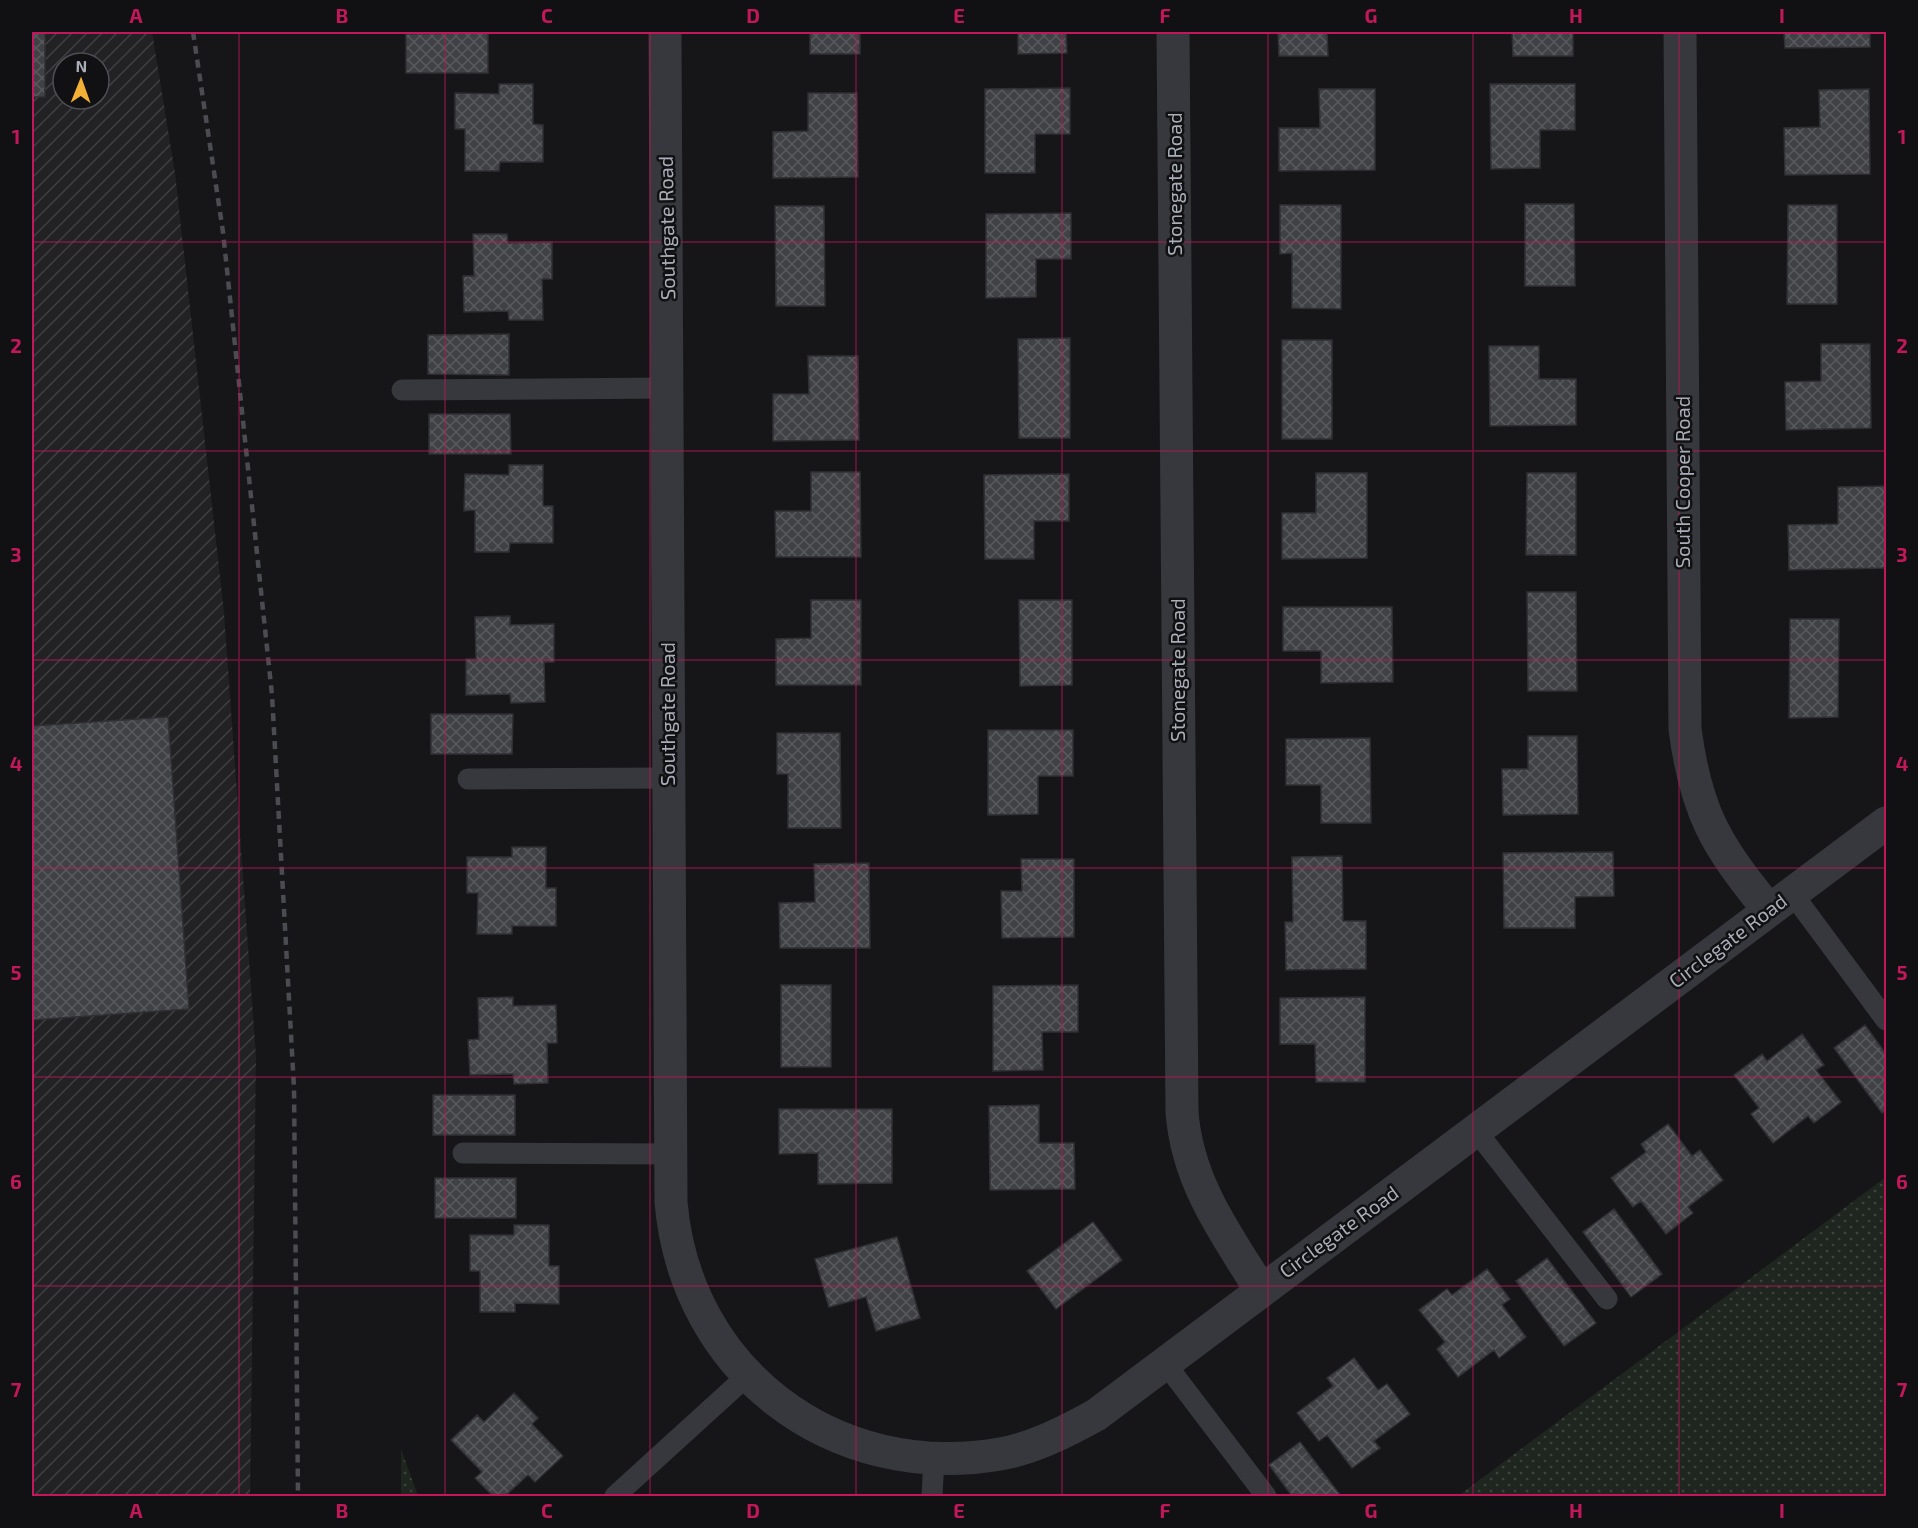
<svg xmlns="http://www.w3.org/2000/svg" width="1918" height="1528" font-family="'Exo 2',sans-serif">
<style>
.industrial{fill:url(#industrial-furrows);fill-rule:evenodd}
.grass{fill:url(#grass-dots)}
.building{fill:url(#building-cross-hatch);stroke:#303034;stroke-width:1.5}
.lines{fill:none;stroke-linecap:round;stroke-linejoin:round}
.lane{stroke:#37383d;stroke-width:21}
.street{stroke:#37383d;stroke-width:33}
.rail{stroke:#4a4c52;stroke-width:4.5;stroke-dasharray:8 6;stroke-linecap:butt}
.grid{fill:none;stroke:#c2185b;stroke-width:1.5;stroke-opacity:0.55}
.labels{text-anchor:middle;stroke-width:5;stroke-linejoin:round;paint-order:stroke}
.street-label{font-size:20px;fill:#a8adb8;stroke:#111113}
.neatline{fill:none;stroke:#c2185b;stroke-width:2}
.grid-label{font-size:20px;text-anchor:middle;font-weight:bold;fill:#c2185b}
</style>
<defs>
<pattern id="industrial-furrows" width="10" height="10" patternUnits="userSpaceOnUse" patternTransform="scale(1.5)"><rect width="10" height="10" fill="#222225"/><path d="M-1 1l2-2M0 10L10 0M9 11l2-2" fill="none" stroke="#3f3f43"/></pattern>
<pattern id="grass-dots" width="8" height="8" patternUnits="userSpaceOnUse" patternTransform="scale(1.5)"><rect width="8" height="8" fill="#1e261f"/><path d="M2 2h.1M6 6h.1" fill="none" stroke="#3c433d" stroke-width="1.8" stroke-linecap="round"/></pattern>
<pattern id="building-cross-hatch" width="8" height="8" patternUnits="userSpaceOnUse" patternTransform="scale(1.5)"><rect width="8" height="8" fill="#404145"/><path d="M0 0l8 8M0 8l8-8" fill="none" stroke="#595a5e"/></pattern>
</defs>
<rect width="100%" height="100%" fill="#161618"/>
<!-- industrial -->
<path class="industrial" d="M32 32H152L175 173 224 613 256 1057 250 1496H32ZM63 63H99V99H63Z"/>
<!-- grass -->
<path class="grass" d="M1886 1177V1496H1458Z
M401 1449 418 1496H401Z"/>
<!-- building -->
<path class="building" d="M32 32H45V97H32Z
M810 32H860V54H810Z
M1018 32H1066L1067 53 1018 54Z
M1278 32H1327L1328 56H1279Z
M1512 32H1573V56H1513Z
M1784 32H1870V47L1785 48Z
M488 33V73H406V34Z
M499 84H533V124L543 125V162H500L499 171H465V129H455V93L499 94Z
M1490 84H1575V130H1540V168L1491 169Z
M1070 88V134H1035V173H985V89Z
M1319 89H1375V170L1279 171V128H1320Z
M1869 89 1870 174 1785 175 1784 128 1820 127 1819 90Z
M808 93H857L858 177 773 178V132L808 131Z
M1525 204H1574L1575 286H1525Z
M1280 205H1341V309L1292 308V253L1280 254Z
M1788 205H1837V304H1787Z
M775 206H824L825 306H776Z
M1071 213V259H1036V297L986 298V214Z
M473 234H507L508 243 552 242V279H542L543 320H509L508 311 464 312 463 276H474Z
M32 314H33V412H32Z
M509 334V375L428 374V335Z
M1070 338V438H1019L1018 339Z
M1282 340H1332V439H1282Z
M1821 344H1870L1871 428 1786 430 1785 382 1821 381Z
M1489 346H1539V379H1576V425L1490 426Z
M808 356H858L859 440 773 441V394H809Z
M429 414H510L511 454H429Z
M509 465H543V506H553V543H510L509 552H475V510L464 511 465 474 509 475Z
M811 472H860L861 557H776L775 511H811Z
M1316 473H1367V558L1282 559V513H1316Z
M1527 473H1576V555H1526Z
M1069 474V521H1034V559H985L984 475Z
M1886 486V568L1789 570 1788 525 1838 524V487Z
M1527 592H1576L1577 691H1528Z
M811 600H861V685H776V639L811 638Z
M1019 600H1072V685L1020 686Z
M1283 607H1392L1393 682 1321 683V651H1283Z
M510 616V625L554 624V662H544L545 702 511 703 510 694 466 695V659H476L475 617Z
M1790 619H1839L1838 717 1789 718Z
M431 714H513L512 754H431Z
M168 717 189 1009 32 1020V726Z
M988 730H1073V776H1038V814L988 815Z
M777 733H840L841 828H788V774H777Z
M1528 736H1577L1578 814 1503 815 1502 769H1528Z
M1370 738 1371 823H1321V785H1286V739Z
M512 847H546V888H556V926H512V934H477L478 893H467V857H512Z
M1613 852 1614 896 1575 897V928H1504L1503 853Z
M1342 856 1343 921H1366V969L1286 970 1285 922H1293L1292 857Z
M1021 859H1074V937L1002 938 1001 891H1022Z
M869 863 870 948H780L779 903 815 902 814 864Z
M781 985H831V1067H781Z
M1078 985V1032H1042L1043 1070 993 1071V986Z
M513 997V1006L556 1005 557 1043H547L548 1083 514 1084 513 1074 470 1075 468 1040 479 1039 478 998Z
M1365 997V1082H1316L1315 1044H1280V998Z
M1865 1025 1886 1054V1110L1882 1113 1834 1048Z
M1802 1034 1824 1065 1816 1070 1841 1102 1814 1123 1808 1116 1773 1143 1751 1114 1759 1108 1734 1075 1762 1054 1767 1061Z
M433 1095H515V1135H433Z
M1039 1105V1143H1074L1075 1189 990 1190 989 1106Z
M779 1109H892V1183L818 1184V1153L779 1154Z
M1668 1124 1692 1156 1700 1150 1723 1180 1688 1207 1693 1213 1666 1234 1641 1201 1633 1207 1611 1178 1646 1152 1641 1144Z
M435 1178H516V1218H435Z
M1614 1209 1662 1274 1631 1297 1583 1232Z
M1093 1222 1122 1260 1056 1309 1027 1271Z
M514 1225H549V1266H559V1304L515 1303V1312H480V1271H470V1235H514Z
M897 1237 920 1318 876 1331 866 1297 829 1307 815 1259Z
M1547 1258 1596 1323 1564 1346 1516 1281Z
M1487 1269 1510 1299 1502 1305 1526 1337 1499 1358 1494 1350 1458 1377 1437 1349 1445 1342 1419 1310 1447 1289 1452 1295Z
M1354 1358 1378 1390 1387 1384 1410 1414 1374 1441 1380 1448 1352 1468 1327 1435 1319 1441 1297 1413 1333 1386 1327 1378Z
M514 1393 538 1418 532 1424 563 1456 535 1482 528 1475 505 1496H493L475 1478 482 1472 451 1440 477 1415 484 1422Z
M1300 1442 1341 1496H1292L1269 1465Z"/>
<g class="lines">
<!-- lane -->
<path class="lane" d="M402 390 668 388
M468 779 667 778
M1792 893 1886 1020
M1477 1132 1607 1299
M463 1153 671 1154
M1165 1363 1266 1496
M615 1496 748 1375
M932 1496 934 1458"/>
<!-- street -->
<path class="street" d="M665 32 671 1202C685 1370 833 1483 1000 1454 1034 1448 1065 1432 1096 1415L1886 823
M1173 32 1182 1112C1187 1181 1225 1233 1261 1290
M1680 32 1685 729C1696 813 1716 845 1768 909"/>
<!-- rail -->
<path class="rail" d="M193 32 223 232 272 695 294 1088 298 1496"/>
</g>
<!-- grid -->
<path class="grid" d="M239 32V1496M445 32V1496M650 32V1496M856 32V1496M1062 32V1496M1268 32V1496M1473 32V1496M1679 32V1496M32 242H1886M32 451H1886M32 660H1886M32 868H1886M32 1077H1886M32 1286H1886"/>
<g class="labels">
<!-- street labels -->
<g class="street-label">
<text transform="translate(1175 184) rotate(-90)" y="7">Stonegate Road</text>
<text transform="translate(667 228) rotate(-91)" y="7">Southgate Road</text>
<text transform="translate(1683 482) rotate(-90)" y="7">South Cooper Road</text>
<text transform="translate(1178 670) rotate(-90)" y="7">Stonegate Road</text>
<text transform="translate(668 714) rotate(-90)" y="7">Southgate Road</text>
<text transform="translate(1728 941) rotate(-37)" y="7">Circlegate Road</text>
<text transform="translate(1339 1232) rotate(-36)" y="7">Circlegate Road</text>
</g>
</g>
<!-- border -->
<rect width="1918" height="1528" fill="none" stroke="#111113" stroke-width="66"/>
<!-- north arrow -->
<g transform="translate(81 81) rotate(1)"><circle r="28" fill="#111113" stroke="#4d4f55" stroke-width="1.5"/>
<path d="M0-4.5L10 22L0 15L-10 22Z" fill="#f2b134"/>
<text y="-9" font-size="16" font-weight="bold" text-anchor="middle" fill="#a8adb8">N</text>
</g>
<rect x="33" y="33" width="1852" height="1462" class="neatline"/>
<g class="grid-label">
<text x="136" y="23">A</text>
<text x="342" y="23">B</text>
<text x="547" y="23">C</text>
<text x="753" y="23">D</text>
<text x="959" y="23">E</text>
<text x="1165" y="23">F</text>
<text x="1371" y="23">G</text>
<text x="1576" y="23">H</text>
<text x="1782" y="23">I</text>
<text x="16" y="144">1</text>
<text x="1902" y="144">1</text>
<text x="16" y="353">2</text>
<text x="1902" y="353">2</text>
<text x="16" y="562">3</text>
<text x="1902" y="562">3</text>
<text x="16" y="771">4</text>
<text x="1902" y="771">4</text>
<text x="16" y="980">5</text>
<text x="1902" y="980">5</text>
<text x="16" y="1189">6</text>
<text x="1902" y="1189">6</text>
<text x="16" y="1397">7</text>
<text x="1902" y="1397">7</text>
<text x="136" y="1518">A</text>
<text x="342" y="1518">B</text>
<text x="547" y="1518">C</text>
<text x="753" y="1518">D</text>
<text x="959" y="1518">E</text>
<text x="1165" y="1518">F</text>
<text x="1371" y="1518">G</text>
<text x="1576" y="1518">H</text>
<text x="1782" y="1518">I</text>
</g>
</svg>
